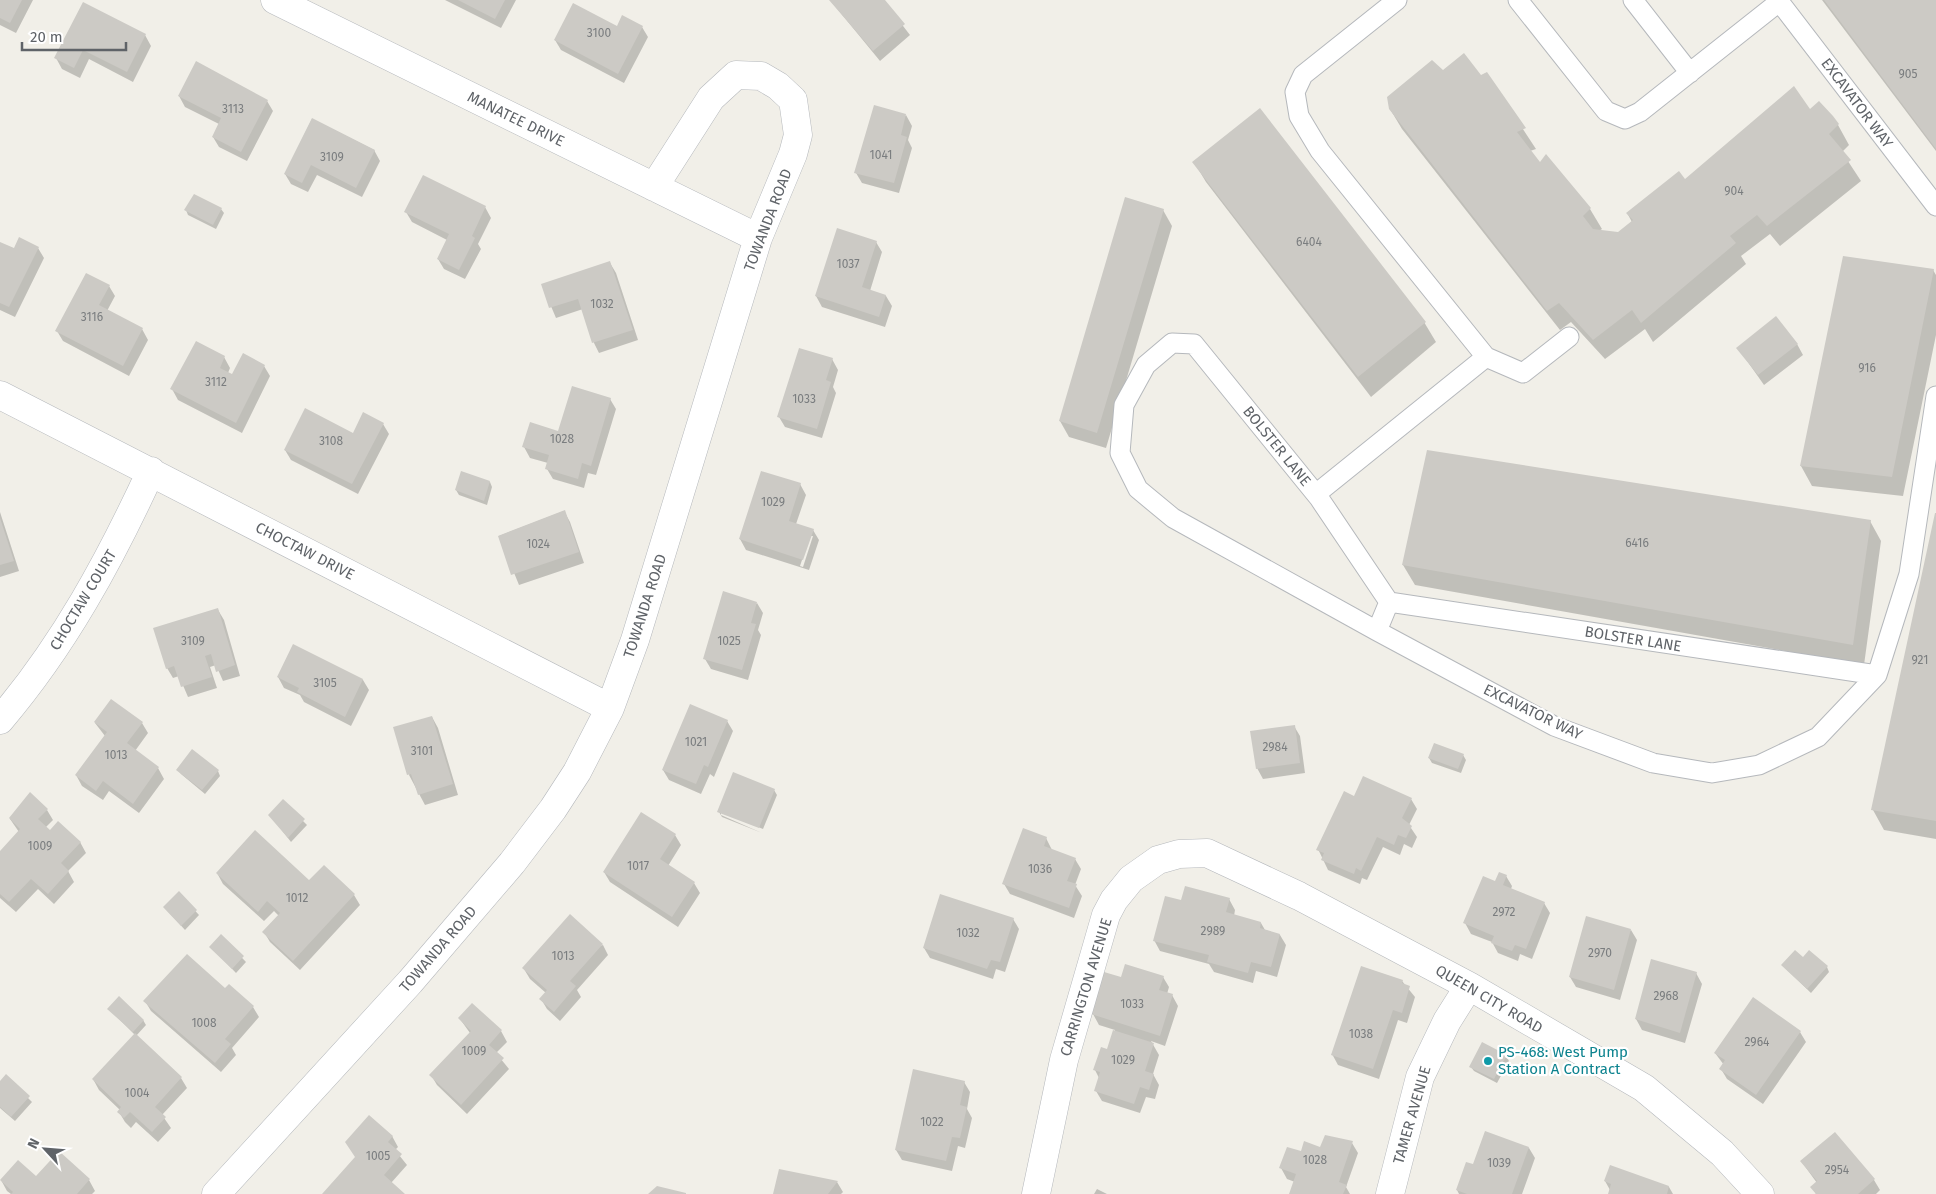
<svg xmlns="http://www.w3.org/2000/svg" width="1936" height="1194" font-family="'Fira Sans',sans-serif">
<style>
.shadow{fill:#0003;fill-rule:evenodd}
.building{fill:#cccac5}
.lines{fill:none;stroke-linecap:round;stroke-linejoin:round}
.lane-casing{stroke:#b5b8bc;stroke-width:21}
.street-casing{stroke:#b5b8bc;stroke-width:29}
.lane{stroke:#fff;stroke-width:19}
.street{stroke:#fff;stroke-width:28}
.culture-dot{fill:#0f9aa8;stroke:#fff;stroke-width:2}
.labels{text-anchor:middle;stroke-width:4.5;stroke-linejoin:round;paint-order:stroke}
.number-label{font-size:12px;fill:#7a7d7f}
.street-label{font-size:15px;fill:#5f6368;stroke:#fff}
.culture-label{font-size:15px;fill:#0d838f;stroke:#fff;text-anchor:start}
</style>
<rect width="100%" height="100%" fill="#f1efe8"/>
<!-- shadow -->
<path class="shadow" d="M0 0H33L16 33 0 25Z
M445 0H516L501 28Z
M830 0H883L910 35 880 61Z
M1822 0H1936V151Z
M83 4 145 35 151 46 133 82 89 59 80 78 62 69 56 58Z
M618 27H642L648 37 624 83 561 50 555 40Z
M1443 71 1481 76 1486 73 1536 149 1530 151 1539 164 1590 209 1602 229 1599 231 1618 233 1632 222 1627 213 1809 110 1838 125 1849 145 1842 152 1861 181 1780 246 1770 234 1741 256 1746 264 1653 342 1645 329 1605 359 1571 322 1560 330 1402 129 1390 109Z
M179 96 267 101 273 111 247 161 219 147 213 137 219 124 185 107Z
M906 115 912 126 908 140 912 148 899 193 862 183 856 173Z
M312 119 374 150 380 161 362 197 317 175 308 192 291 184 285 174Z
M1194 162 1424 322 1436 342 1371 397 1206 182Z
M485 207 491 218 478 244 481 249 465 279 444 269 438 259 447 240 412 222 406 212Z
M221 209 224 213 216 229 188 215 186 210Z
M1163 210 1172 226 1106 448 1069 437 1060 421Z
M876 242 882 252 870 291 886 296 892 306 885 327 822 307 816 296Z
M0 243 14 250 38 248 44 258 15 317 0 310Z
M610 263 616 273 638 340 599 353 594 343 583 309 556 318 542 285Z
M1933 270 1936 275V335L1903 496 1812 486 1801 466Z
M109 286 115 296 107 311 142 329 148 340 129 376 63 341 57 331Z
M1797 344 1803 355 1764 385 1738 348Z
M224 357 230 368 228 373 232 376 264 366 270 376 242 433 178 400 172 389Z
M832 359 838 370 833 387 836 393 822 438 785 427 779 417Z
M610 399 616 409 596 475 588 473 584 488 553 479 547 469 548 463 530 458 524 447 559 432Z
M383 424 389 434 358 494 291 460 285 450 353 435Z
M1428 452 1870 521 1881 541 1864 665 1415 585 1403 565Z
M490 482 492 487 487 505 459 495 456 490Z
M800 484 806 495 796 524 813 530 819 540 809 570 746 550 740 539ZM810 536H813L803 567 800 566Z
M564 511 570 522 584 563 519 585 499 536Z
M0 512 19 571 0 577Z
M1936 515V839L1884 830 1873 810Z
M757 603 763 613 758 630 761 635 748 680 711 669 705 659Z
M218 610 224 620 240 676 223 681 216 665 210 667 217 688 188 697 179 676 173 678 167 668Z
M293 646 363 680 369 690 351 726 304 702 300 695 284 688 278 677Z
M432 717 438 728 458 795 425 805 409 775Z
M727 721 733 731 714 777 710 774 701 794 669 780 663 770Z
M95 723H142L148 733 135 751 158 768 164 779 139 813 109 791 103 800 82 786 76 775 105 736Z
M1294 726 1300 736 1305 773 1263 779 1257 768Z
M1463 755 1466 760 1461 773 1432 763 1429 758Z
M178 770 218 771 220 776 205 794 181 774Z
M774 790 777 795 763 829 721 812V815L762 833 722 817 719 812Z
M1355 798 1411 799 1417 809 1409 825 1417 837 1412 848 1404 844 1400 855 1383 847 1367 880 1362 878 1360 884 1328 870 1318 849Z
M283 801 307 825 291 842 270 815Z
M47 810 53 820 45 828 50 832 80 842 86 853 68 871 74 882 54 904 38 889 16 912 0 898V853L19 832 10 819Z
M642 814 675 835 681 845 668 866 694 883 700 893 678 927 610 882 604 872Z
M1046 838 1052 850 1075 859 1081 869 1075 885 1082 896 1074 918 1010 894 1004 884Z
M217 873 309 882 354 895 360 905 300 970 270 942 264 932 279 916 274 911 264 921 223 884Z
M1506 876 1512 886 1511 889 1544 903 1550 913 1532 959 1520 954 1518 961 1498 953 1492 942 1471 934 1465 923 1496 882Z
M179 893 199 915 185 930 164 907Z
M1229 899 1235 910 1234 916 1261 923 1265 930 1280 935 1286 945 1277 977 1256 971 1253 983 1214 972 1209 964 1160 951 1154 940 1182 902Z
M1013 919 1019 929 1005 972 996 969 993 979 930 958 924 948Z
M1631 930 1637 940 1620 1000 1576 987 1570 977Z
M221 936 246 962 236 973 211 947Z
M603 945 608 955 577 990 581 997 560 1021 547 1009 541 999 546 993 530 979 524 969Z
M1803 959 1827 967 1829 972 1811 993 1782 965Z
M1696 973 1702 984 1685 1043 1642 1030 1636 1019Z
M1163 977 1169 987 1167 994 1172 995 1178 1006 1165 1046 1151 1041 1159 1055 1153 1074 1159 1085 1155 1099 1146 1097 1140 1113 1102 1101 1096 1091 1099 1078 1095 1070 1108 1050 1115 1030 1099 1025 1093 1014 1121 979Z
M1402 981 1415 997 1407 1023 1398 1020 1379 1079 1338 1065 1332 1054Z
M226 990 253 1007 259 1017 232 1048 236 1055 221 1072 151 1011 145 1001Z
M109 1009 143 1020 146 1025 136 1036 181 1078 187 1088 162 1115 171 1128 158 1142 136 1122 131 1128 125 1122 119 1112 120 1110 99 1090 93 1079 135 1035Z
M460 1019 501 1031 507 1042 496 1053 509 1069 467 1114 437 1085 431 1075 470 1033Z
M1800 1032 1806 1042 1763 1104 1727 1079 1721 1069 1724 1065 1715 1053Z
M1506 1056 1509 1061 1497 1083 1474 1071 1471 1067Z
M6 1076 32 1102 15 1121 0 1108V1082Z
M964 1082 970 1092 967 1109 972 1118 965 1148 958 1146 952 1171 902 1160 896 1150Z
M392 1136 398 1147 395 1150 407 1165 391 1183 403 1194H323Z
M1352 1143 1358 1153 1346 1187 1350 1194H1291L1295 1182 1287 1179 1281 1168 1301 1153Z
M1529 1148 1535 1158 1522 1194H1459L1457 1190 1474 1166Z
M59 1153 89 1180 95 1191 92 1194H11L7 1191 1 1180 36 1178Z
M1801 1161 1874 1180 1880 1190 1876 1194H1816L1812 1187 1817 1183Z
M1605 1181 1669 1187 1673 1194H1609L1610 1190Z
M837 1182 843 1192 841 1194H774Z
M1097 1189 1107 1194H1094Z"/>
<!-- building -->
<path class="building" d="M0 0H22L10 23 0 18Z
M458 0H505L495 19Z
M829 0H885L905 24 873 51Z
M1824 0H1936V149Z
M83 2 146 34 127 72 83 50 74 68 54 58Z
M573 3 617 26 622 15 643 26 618 74 554 40Z
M1464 53 1481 75 1487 72 1526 128 1517 132 1540 162 1546 154 1591 208 1583 216 1593 229 1618 232 1633 220 1626 213 1679 171 1685 179 1794 86 1810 109 1819 101 1833 116 1839 124 1829 134 1851 160 1767 226 1757 215 1730 236 1736 243 1641 323 1632 310 1593 340 1559 303 1547 311 1389 109 1387 97 1432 60 1443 70Z
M196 61 268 100 241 152 212 137 221 118 178 96Z
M874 105 906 114 901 135 907 137 894 183 854 173Z
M1260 108 1426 322 1358 377 1192 162Z
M312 118 375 150 356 188 311 165 302 183 284 174Z
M423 175 486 206 472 236 475 238 459 270 437 259 449 234 404 212Z
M194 194 222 208 213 225 184 210Z
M1125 197 1164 209 1097 433 1059 421Z
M837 228 877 241 862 287 886 295 879 317 815 296Z
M19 237 39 247 9 307 0 303V242L14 248Z
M1843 256 1934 269 1892 477 1800 466Z
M610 261 633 330 592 343 578 299 549 308 541 284Z
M86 273 110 285 99 305 143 328 123 366 55 331Z
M1776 316 1798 344 1758 375 1736 348Z
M196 341 225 356 220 368 232 374 243 353 265 365 236 423 170 389Z
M799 348 833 358 826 380 831 382 817 429 777 417Z
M572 386 611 398 591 466 582 463 578 479 545 469 549 455 522 447 530 422 558 431Z
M305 408 353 433 363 412 384 423 352 484 284 450Z
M1427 450 1871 520 1853 645 1402 565Z
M461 471 490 481 484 501 455 490Z
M761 471 801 483 789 521 814 529 803 560 739 539Z
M565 510 579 552 511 575 498 536Z
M1935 513H1936V821L1871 810Z
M0 518 14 561 0 565Z
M723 591 757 602 751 623 756 624 742 670 703 659Z
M218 608 235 665 216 672 211 654 205 656 212 677 181 687 174 666 166 669 153 628Z
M293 644 363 679 345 717 297 692 299 688 277 677Z
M111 699 143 722 127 743 159 767 133 804 103 781 96 791 75 775 107 732 94 722Z
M690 704 728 720 708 767 704 765 696 784 662 770Z
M432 716 453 784 418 795 411 774 407 775 393 727Z
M1295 725 1300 763 1256 769 1250 731Z
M1434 743 1464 754 1458 769 1428 758Z
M192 749 219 770 202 790 176 770Z
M733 772 775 789 759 828 717 812Z
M1363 776 1412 798 1402 818 1412 826 1406 838 1398 835 1394 845 1377 837 1361 871 1356 868 1354 874 1321 860 1324 853 1316 850 1344 791 1354 796Z
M30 792 48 809 38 819 50 830 58 821 81 842 61 863 69 871 48 894 31 879 9 902 0 894V851L20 829 9 818Z
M283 799 305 819 288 838 268 815Z
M641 812 676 834 660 859 695 882 672 917 603 872Z
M1023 828 1047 837 1044 846 1076 858 1067 881 1077 884 1069 908 1002 884Z
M255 830 309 880 324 865 355 894 293 961 262 932 280 913 267 901 258 912 216 873Z
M1499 872 1507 875 1503 885 1545 902 1526 949 1515 945 1512 951 1491 943 1494 936 1463 923 1483 876 1495 881Z
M1185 886 1230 898 1226 912 1261 922 1260 928 1280 934 1271 967 1251 962 1248 973 1207 962 1209 955 1153 941 1165 896 1181 900Z
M179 891 197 910 181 926 163 907Z
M940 894 1014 918 1000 962 991 960 987 969 923 948Z
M570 914 603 944 570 981 576 986 554 1012 539 999 547 990 522 968Z
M1586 916 1631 929 1614 990 1569 977Z
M221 934 244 956 232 969 209 947Z
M1795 950 1803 957 1809 950 1828 966 1807 989 1781 965Z
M187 954 225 988 229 984 254 1006 225 1039 231 1044 215 1063 143 1001Z
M1651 959 1697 972 1680 1033 1635 1019Z
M1125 964 1164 976 1159 990 1173 994 1160 1036 1091 1014 1104 972 1121 977Z
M1361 966 1403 980 1402 983 1410 986 1402 1013 1393 1010 1373 1069 1331 1055Z
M119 996 144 1020 133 1032 107 1009Z
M1753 997 1801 1031 1756 1095 1719 1069 1725 1060 1714 1053Z
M472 1003 502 1030 489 1045 504 1058 461 1105 429 1075 471 1031 458 1018Z
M1113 1030 1154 1043 1145 1071 1154 1074 1149 1090 1140 1087 1134 1104 1094 1091 1100 1072 1093 1070 1101 1047 1107 1049Z
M135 1033 182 1077 155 1107 166 1117 152 1132 130 1112 124 1118 117 1112 121 1107 92 1079Z
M1482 1042 1507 1055 1494 1079 1469 1067Z
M913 1069 965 1081 960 1105 967 1107 960 1138 952 1137 946 1161 895 1150Z
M6 1074 30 1096 11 1117 0 1107V1081Z
M369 1115 393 1136 388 1142 402 1154 384 1175 405 1194H322L355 1157 345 1142Z
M1485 1131 1529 1147 1512 1194H1467L1456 1190 1466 1162 1473 1164Z
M1835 1132 1875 1179 1858 1194H1816L1810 1187 1817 1181 1800 1161Z
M1325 1135 1353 1141 1339 1182 1347 1185 1343 1194H1289L1296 1174 1279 1168 1287 1147 1301 1151 1304 1141 1320 1147Z
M59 1151 90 1179 77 1194H11L13 1192 0 1180 18 1160 36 1176Z
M1610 1165 1669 1186 1667 1194H1608L1611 1184 1604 1181Z
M779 1169 838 1181 828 1194H773Z
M657 1186 686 1193V1194H648Z"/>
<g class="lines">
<!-- lane casing -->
<g class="lane-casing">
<path id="lane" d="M1397 0 1303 75 1295 92 1299 116 1320 151 1486 357 1523 373 1569 337
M1518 0 1606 111 1625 119 1640 112 1779 2
M1633 0 1690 73
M1778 0 1936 206
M1316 494 1486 357
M1389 602 1877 675
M1377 631 1389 602 1319 498 1194 344 1172 343 1146 365 1124 405 1120 453 1138 489 1173 518 1377 631 1554 726 1653 763 1712 773 1759 765 1818 737 1877 675 1909 574 1936 396"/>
</g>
<!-- street casing -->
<g class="street-casing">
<path id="street" d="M275 0 758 238
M0 395 610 708
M0 720C64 645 110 560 151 471
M216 1194 410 982 512 863 553 809 577 772 610 708 635 640 758 238 793 154 798 135 793 100 778 86 761 76 736 75 711 98 654 187
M1036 1194 1064 1060 1106 915 1114 900 1131 879 1158 860 1179 854 1207 853 1299 896 1469 986 1644 1088 1722 1153 1760 1194
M1390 1194 1420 1077 1447 1021 1469 986"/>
</g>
<!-- lane -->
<use href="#lane" class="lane"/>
<!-- street -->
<use href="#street" class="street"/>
</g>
<!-- markers -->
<circle class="culture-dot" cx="1488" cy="1061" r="5"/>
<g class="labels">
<!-- number labels -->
<g class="number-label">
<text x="599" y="37">3100</text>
<text x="1908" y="78">905</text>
<text x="233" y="113">3113</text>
<text x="881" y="159">1041</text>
<text x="332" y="161">3109</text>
<text x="1734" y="195">904</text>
<text x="1309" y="246">6404</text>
<text x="848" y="268">1037</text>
<text x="602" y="308">1032</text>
<text x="92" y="321">3116</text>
<text x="1867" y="372">916</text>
<text x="216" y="386">3112</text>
<text x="804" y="403">1033</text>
<text x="562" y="443">1028</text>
<text x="331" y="445">3108</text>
<text x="773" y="506">1029</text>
<text x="1637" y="547">6416</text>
<text x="538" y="548">1024</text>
<text x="193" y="645">3109</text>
<text x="729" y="645">1025</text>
<text x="1920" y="664">921</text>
<text x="325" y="687">3105</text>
<text x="696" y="746">1021</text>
<text x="1275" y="751">2984</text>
<text x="422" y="755">3101</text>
<text x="116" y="759">1013</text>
<text x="40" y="850">1009</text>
<text x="638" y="870">1017</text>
<text x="1040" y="873">1036</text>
<text x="297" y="902">1012</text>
<text x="1504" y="916">2972</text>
<text x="1213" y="935">2989</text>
<text x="968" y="937">1032</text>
<text x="1600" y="957">2970</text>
<text x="563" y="960">1013</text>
<text x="1666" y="1000">2968</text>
<text x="1132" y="1008">1033</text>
<text x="204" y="1027">1008</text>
<text x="1361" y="1038">1038</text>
<text x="1757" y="1046">2964</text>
<text x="474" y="1055">1009</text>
<text x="1123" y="1064">1029</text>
<text x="137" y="1097">1004</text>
<text x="932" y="1126">1022</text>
<text x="378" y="1160">1005</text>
<text x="1315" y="1164">1028</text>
<text x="1499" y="1167">1039</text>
<text x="1837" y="1174">2954</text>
</g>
<!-- street labels -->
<g class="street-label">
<text transform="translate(1857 103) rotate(53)" y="5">EXCAVATOR WAY</text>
<text transform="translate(516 119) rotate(26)" y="5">MANATEE DRIVE</text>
<text transform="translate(768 220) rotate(-69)" y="5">TOWANDA ROAD</text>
<text transform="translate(1277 446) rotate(51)" y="5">BOLSTER LANE</text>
<text transform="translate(305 551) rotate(27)" y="5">CHOCTAW DRIVE</text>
<text transform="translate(83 600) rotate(-59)" y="5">CHOCTAW COURT</text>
<text transform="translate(645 606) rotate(-72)" y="5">TOWANDA ROAD</text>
<text transform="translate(1633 639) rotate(9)" y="5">BOLSTER LANE</text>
<text transform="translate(1533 712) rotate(26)" y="5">EXCAVATOR WAY</text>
<text transform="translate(438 949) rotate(-49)" y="5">TOWANDA ROAD</text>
<text transform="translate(1086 987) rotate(-73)" y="5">CARRINGTON AVENUE</text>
<text transform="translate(1489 999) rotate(30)" y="5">QUEEN CITY ROAD</text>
<text transform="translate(1412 1115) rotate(-74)" y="5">TAMER AVENUE</text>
</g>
<!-- culture labels -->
<g class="culture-label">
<text x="1498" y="1057">PS-468: West Pump<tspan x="1498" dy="17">Station A Contract</tspan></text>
</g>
</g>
<!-- north arrow -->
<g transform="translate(45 1149) rotate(296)" stroke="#ffffff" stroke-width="4" paint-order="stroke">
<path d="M0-4L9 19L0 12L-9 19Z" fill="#5f6368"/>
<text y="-8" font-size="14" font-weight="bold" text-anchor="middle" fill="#5f6368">N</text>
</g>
<!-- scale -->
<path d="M22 42v8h104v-8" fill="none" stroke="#5f6368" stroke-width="2.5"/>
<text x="30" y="42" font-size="15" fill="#5f6368" stroke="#ffffff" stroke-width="4" paint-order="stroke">20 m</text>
</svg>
